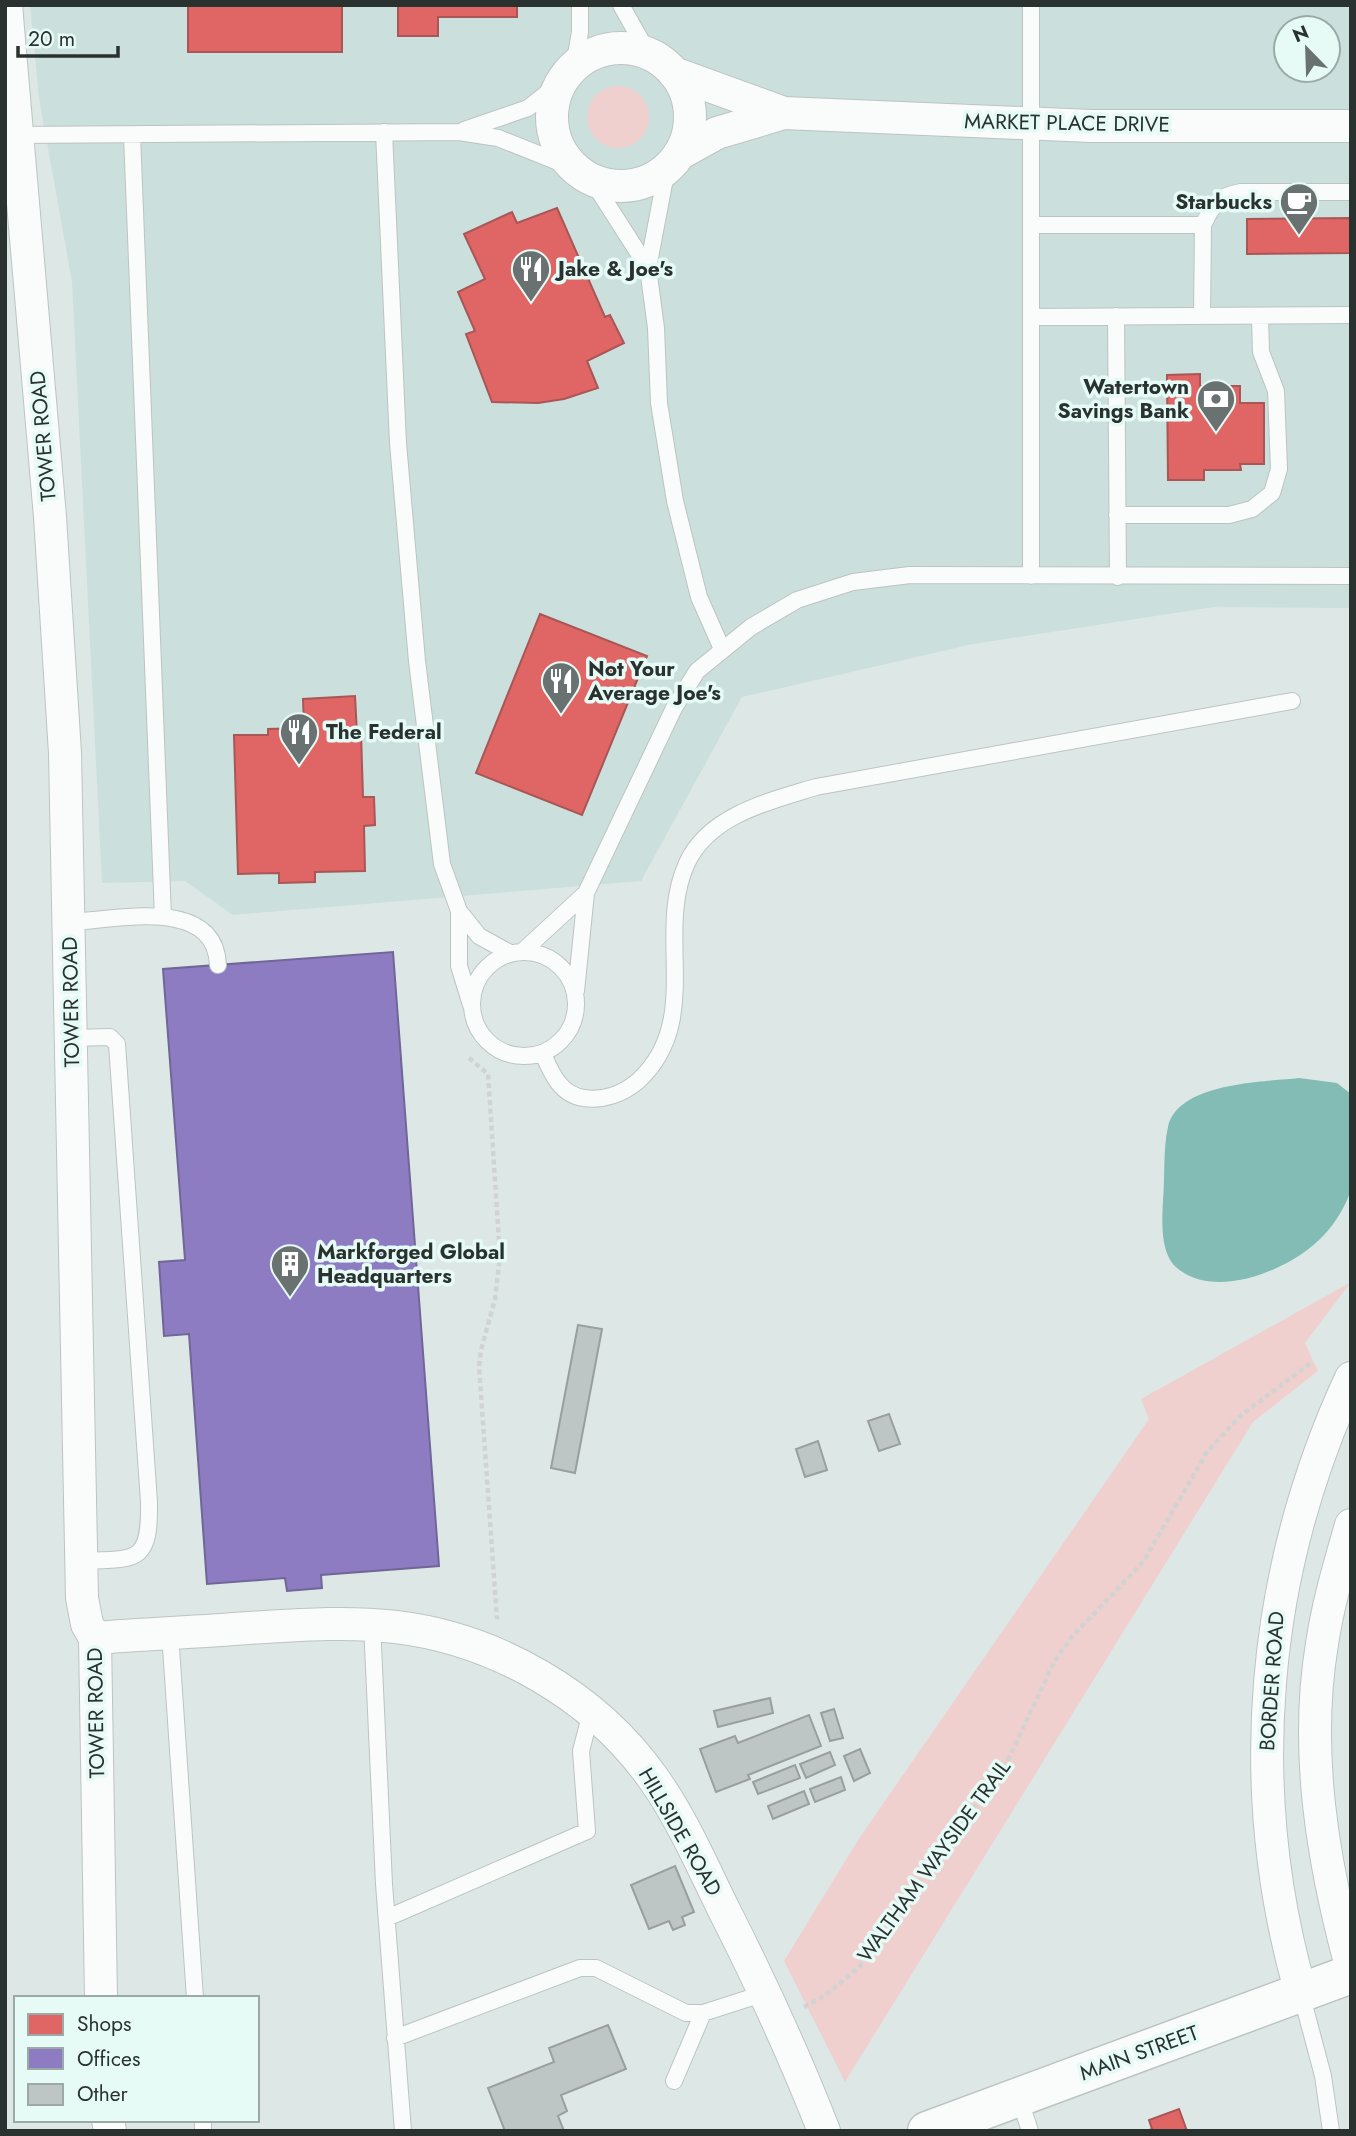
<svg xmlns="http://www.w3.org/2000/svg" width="1356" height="2136" font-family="Jost,sans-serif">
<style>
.built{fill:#cbdfdc;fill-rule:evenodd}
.green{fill:#efd0ce}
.water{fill:#82bcb4}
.shops{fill:#e06666;stroke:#a95656;stroke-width:2}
.offices{fill:#8e7cc3;stroke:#706697;stroke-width:2}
.building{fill:#bec6c5;stroke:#989f9e;stroke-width:2}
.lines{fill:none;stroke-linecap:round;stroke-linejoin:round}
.service-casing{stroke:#bcc4c2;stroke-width:18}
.minor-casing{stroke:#bcc4c2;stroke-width:34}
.secondary-casing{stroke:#bcc4c2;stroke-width:41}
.path{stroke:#d0d3d2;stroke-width:4.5;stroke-dasharray:5 3.5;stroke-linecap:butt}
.service{stroke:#fafcfb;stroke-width:16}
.minor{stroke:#fafcfb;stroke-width:32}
.secondary{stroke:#fafcfb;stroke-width:38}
.labels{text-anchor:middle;stroke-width:7;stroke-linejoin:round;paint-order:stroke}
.street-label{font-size:21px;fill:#2a3230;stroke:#e6faf6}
.poi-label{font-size:21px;font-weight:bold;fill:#2a3230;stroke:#e6faf6;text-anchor:start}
</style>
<rect width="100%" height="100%" fill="#dde8e6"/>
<!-- built -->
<path class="built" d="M30 5H1351V608L1214 607 973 644 742 697 641 881 233 915 185 881 102 883 72 282 39 98ZM1286 28H1328V70H1286Z"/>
<!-- green -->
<path class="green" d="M587 117a31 31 0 1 1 62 0a31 31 0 1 1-62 0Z
M1351 1282 1305 1343 1318 1371 1253 1422 845 2082 784 1961 858 1840 1149 1419 1141 1399Z"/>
<!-- water -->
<path class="water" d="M1299 1078 1337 1083 1351 1094V1190C1345 1207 1336 1222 1324 1235 1293 1269 1215 1302 1176 1267 1160 1253 1162 1220 1163 1201 1165 1179 1163 1148 1168 1127 1178 1082 1264 1082 1299 1078Z"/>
<!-- shops -->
<path class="shops" d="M188 5H342V52H188Z
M398 5H517V17H438V36H398Z
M557 208 605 317 610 315 624 343 587 361 598 388 564 399 538 403 492 402 466 334 475 331 458 292 485 279 464 234 512 212 517 223Z
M1351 218V253L1247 254V219Z
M1200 374V386H1240V403H1264V464H1240L1241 470H1204V480H1168L1167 375Z
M540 614 647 656 582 815 476 773Z
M355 696 357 734 361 733 363 797H374L375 825 364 826 365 871 315 872V882L279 883V873L238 874 234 735H268V729L304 728 303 699Z
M1179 2109 1187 2131H1147L1152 2129 1149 2120Z"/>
<!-- offices -->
<path class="offices" d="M393 952 439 1566 321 1575 322 1588 287 1591 285 1578 207 1584 189 1334 164 1336 159 1262 185 1260 163 969Z"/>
<!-- building -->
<path class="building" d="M578 1325 602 1329 575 1473 551 1468Z
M889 1414 900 1444 879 1451 868 1421Z
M818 1441 827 1470 805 1477 796 1449Z
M770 1698 773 1713 718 1727 714 1711Z
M834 1709 843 1738 830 1741 821 1713Z
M809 1715 821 1746 748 1775 750 1779 716 1792 700 1749 735 1736 738 1743Z
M860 1749 870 1773 854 1781 844 1756Z
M830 1752 835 1765 806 1778 800 1764Z
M795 1765 800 1778 758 1794 753 1782Z
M841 1777 845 1790 815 1802 810 1789Z
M804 1791 809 1804 773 1819 768 1806Z
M675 1866 694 1912 682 1917 685 1925 673 1930 669 1921 649 1929 631 1885Z
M608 2025 626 2069 561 2095 567 2111 558 2116 564 2131H505L488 2088 554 2062 549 2048Z"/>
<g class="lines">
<!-- service casing -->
<g class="service-casing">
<path id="service" d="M621 5 648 53
M574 66 580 32V5
M464 130 528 108 561 82
M384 132 398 443 417 661 442 864 459 911 479 936 510 953
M16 135 459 132 498 138 576 169
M132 135 163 917
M591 179 648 268 656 328 659 403 675 501 699 597 722 649
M1031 225H1203L1202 316
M1203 225C1213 204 1218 196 1241 192H1351
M648 268 667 168
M1116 316 1118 577
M1031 317 1351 315
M1117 515H1229L1252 509 1272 493 1279 469 1276 391 1261 352 1260 316
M1031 576V5
M459 911V966L471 1005
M70 922C116 920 215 896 218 965
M523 951 586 893
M472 1004a52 52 0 1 1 104 0a52 52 0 1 1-104 0Z
M576 991 586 893 674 708 697 671 751 627 797 600 853 582 910 575 1351 576
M71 1038 110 1037 117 1044 149 1502C150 1564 137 1559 81 1561
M543 1054C551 1072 560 1095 584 1098 603 1101 623 1094 638 1081 704 1020 654 934 687 863 709 815 770 801 816 787L1292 701
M372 1624 384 1884 403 2131
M170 1633 195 1998
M387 1918 587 1831 581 1751 591 1712
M1301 1993 1323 2076 1331 2131
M395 2038 580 1968H596L686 2013H703L765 1993
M674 2081 703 2013
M1019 2097 1030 2131
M203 2120V2131"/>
</g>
<!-- minor casing -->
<g class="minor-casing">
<path id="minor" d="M6 5 50 517 65 753 82 1598 87 1624 95 1638 101 1998
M552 117a69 69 0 1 1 138 0a69 69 0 1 1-138 0Z
M674 73 784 113 1091 126H1351
M679 154 717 133 784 113
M1351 1525C1340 1564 1328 1603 1322 1644 1304 1751 1323 1863 1351 1966
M95 1638C146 1634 197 1632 248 1628 297 1625 346 1621 396 1627 496 1639 595 1696 653 1778 683 1820 703 1868 726 1914 762 1985 795 2057 824 2131
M1301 1993C1242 1788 1261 1572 1351 1378
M108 2120 110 2131"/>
</g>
<!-- secondary casing -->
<g class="secondary-casing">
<path id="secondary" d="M927 2131 1351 1974"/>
</g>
<!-- path -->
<path class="path" d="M469 1058 488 1074 500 1256 495 1299 481 1350 479 1366 497 1619
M804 2007 826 1995 859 1967 992 1783 1006 1764 1054 1662 1070 1639 1143 1562 1207 1452 1239 1417 1312 1362"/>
<!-- service -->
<use href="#service" class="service"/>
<!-- minor -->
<use href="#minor" class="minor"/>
<!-- secondary -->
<use href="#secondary" class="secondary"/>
</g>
<!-- icons -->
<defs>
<g id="cafe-pin" transform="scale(2.0125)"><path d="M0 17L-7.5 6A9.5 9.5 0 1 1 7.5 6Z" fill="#697270" stroke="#e6faf6"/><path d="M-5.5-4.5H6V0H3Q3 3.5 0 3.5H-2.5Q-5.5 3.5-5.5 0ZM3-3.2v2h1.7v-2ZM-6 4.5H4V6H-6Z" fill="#fff"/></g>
<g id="restaurant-pin" transform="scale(2.0125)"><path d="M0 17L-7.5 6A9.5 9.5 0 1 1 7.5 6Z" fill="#697270" stroke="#e6faf6"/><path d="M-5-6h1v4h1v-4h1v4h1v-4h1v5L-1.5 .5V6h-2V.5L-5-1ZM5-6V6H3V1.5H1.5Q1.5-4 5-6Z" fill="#fff"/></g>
<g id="bank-pin" transform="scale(2.0125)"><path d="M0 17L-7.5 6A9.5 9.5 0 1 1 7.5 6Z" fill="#697270" stroke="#e6faf6"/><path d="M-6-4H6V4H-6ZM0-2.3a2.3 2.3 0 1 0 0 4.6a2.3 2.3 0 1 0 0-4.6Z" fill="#fff"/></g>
<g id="building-pin" transform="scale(2.0125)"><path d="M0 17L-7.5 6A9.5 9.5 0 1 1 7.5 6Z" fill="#697270" stroke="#e6faf6"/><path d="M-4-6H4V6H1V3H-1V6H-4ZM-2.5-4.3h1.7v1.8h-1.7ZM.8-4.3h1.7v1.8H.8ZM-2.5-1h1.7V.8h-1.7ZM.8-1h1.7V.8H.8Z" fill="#fff"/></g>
</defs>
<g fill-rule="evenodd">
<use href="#cafe-pin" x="1299" y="202"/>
<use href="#restaurant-pin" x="531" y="269"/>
<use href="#bank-pin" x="1216" y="399"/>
<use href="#restaurant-pin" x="561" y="681"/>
<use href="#restaurant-pin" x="299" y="732"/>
<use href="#building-pin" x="290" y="1264"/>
</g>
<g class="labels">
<!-- street labels -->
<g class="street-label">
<text transform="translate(1067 123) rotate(1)" y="7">MARKET PLACE DRIVE</text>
<text transform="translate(43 436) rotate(-95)" y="7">TOWER ROAD</text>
<text transform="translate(71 1002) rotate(-91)" y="7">TOWER ROAD</text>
<text transform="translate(1272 1681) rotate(-86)" y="7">BORDER ROAD</text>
<text transform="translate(96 1713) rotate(-91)" y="7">TOWER ROAD</text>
<text transform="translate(680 1832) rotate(60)" y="7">HILLSIDE ROAD</text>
<text transform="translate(934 1861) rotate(-54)" y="7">WALTHAM WAYSIDE TRAIL</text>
<text transform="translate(1139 2053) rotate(-20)" y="7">MAIN STREET</text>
</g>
<!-- poi labels -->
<g class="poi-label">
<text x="1272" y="209" text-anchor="end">Starbucks</text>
<text x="558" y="276">Jake &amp; Joe's</text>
<text x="1189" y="394" text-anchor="end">Watertown<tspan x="1189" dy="24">Savings Bank</tspan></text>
<text x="588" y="676">Not Your<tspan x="588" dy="24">Average Joe's</tspan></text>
<text x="326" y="739">The Federal</text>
<text x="317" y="1259">Markforged Global<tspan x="317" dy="24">Headquarters</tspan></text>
</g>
</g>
<!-- border -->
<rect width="1356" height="2136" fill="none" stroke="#2a3230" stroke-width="14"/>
<!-- legend -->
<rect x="14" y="1996" width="245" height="126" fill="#e6faf6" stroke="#9baaa7" stroke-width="2"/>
<rect x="28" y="2014" width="35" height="21" fill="#e06666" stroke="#9baaa7" stroke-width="2"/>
<text x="77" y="2031" font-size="21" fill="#2a3230">Shops</text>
<rect x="28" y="2048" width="35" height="21" fill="#8e7cc3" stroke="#9baaa7" stroke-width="2"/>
<text x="77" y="2066" font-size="21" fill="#2a3230">Offices</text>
<rect x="28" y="2084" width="35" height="21" fill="#bec6c5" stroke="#9baaa7" stroke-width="2"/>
<text x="77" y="2101" font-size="21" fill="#2a3230">Other</text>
<!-- north arrow -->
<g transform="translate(1307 49) rotate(337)"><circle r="33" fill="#e6faf6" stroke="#9baaa7" stroke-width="2"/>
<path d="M0-5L12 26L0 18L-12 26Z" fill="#697270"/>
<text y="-10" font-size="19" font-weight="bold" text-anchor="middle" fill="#2a3230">N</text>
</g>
<!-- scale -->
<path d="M18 46v10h100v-10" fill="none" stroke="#2a3230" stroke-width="3.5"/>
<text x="28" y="46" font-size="21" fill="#2a3230" stroke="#e6faf6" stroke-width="5" paint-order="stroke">20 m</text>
</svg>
